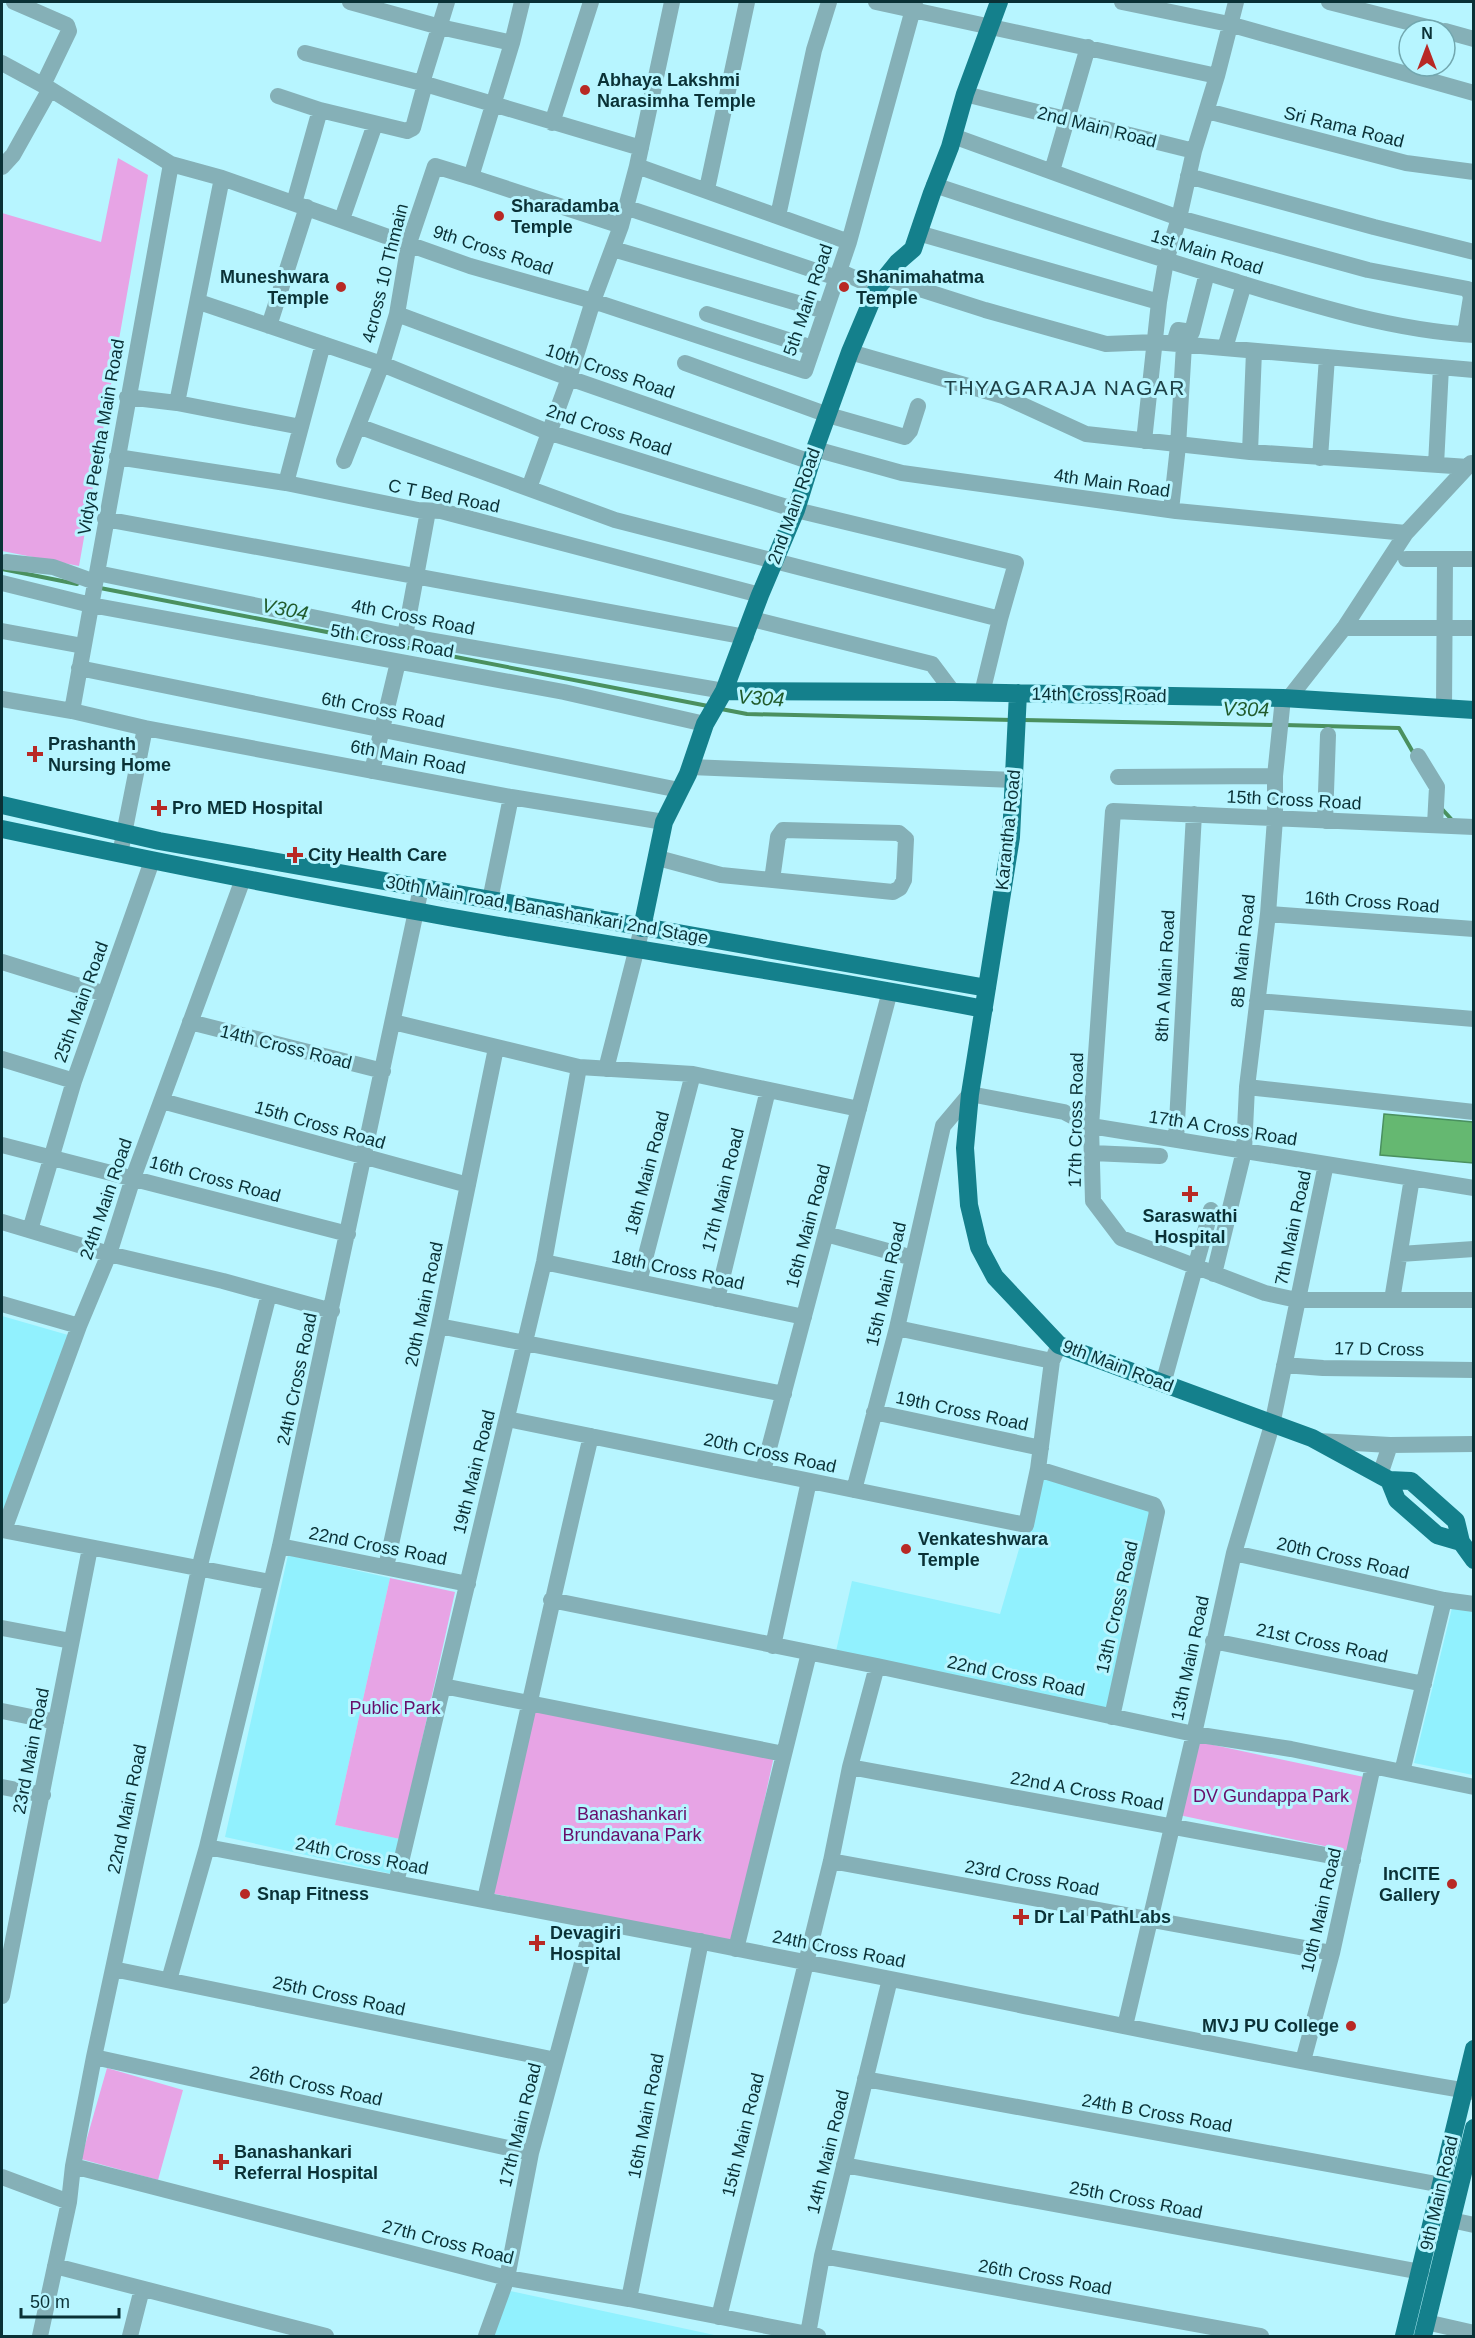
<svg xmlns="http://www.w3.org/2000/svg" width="1475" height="2338" font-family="Helvetica,sans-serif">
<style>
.built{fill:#91f1fe}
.green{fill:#e7a4e5}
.water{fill:#65b871;stroke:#4a905f;stroke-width:1.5}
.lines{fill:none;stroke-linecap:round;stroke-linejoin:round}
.stream{stroke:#4a905f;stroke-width:4}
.minor{stroke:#85b0b7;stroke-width:16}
.major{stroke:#14808c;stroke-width:18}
.poi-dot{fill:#b82925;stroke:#b7f5ff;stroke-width:2}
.labels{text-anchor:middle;stroke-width:6;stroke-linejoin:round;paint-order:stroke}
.poi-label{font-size:18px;font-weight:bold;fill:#0a3136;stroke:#b7f5ff;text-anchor:start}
.street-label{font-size:18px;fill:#0a3136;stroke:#b7f5ff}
.park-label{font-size:18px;fill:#680d6a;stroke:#b7f5ff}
.water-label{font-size:20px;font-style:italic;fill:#215b2c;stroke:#b7f5ff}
.quarter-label{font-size:21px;letter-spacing:1.5px;fill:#1e4248;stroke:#b7f5ff}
</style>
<rect width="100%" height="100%" fill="#b7f5ff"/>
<!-- built -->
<path class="built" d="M2 1316 75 1337 2 1526Z
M1038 1469 1154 1505 1112 1717 834 1660 852 1581 1000 1614 1026 1525Z
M288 1555 390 1578 335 1825 400 1839 392 1874 225 1837Z
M1452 1608 1473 1610V1775L1414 1763Z
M506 2290 719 2336H492Z"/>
<!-- green -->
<path class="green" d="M118 158 148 175 79 566 2 551V213L101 242Z
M390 1578 455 1592 400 1839 335 1825Z
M531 1704 774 1756 733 1945 491 1893Z
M1195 1741 1364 1777 1348 1851 1179 1815Z
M107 2068 183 2090 158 2180 81 2159Z"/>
<!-- water -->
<path class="water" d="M1384 1114 1473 1122V1163L1380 1155Z"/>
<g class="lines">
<!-- stream -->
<path class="stream" d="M2 569 77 584
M100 588 708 706
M721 709 747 714 1013 720
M1023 720 1277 725
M1284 725 1399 728 1414 754
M1442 809 1453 821"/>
<!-- minor -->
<path class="minor" d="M14 2 67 25 69 31 43 85
M350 2 440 27 512 43
M876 2 1217 76
M1122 2 1229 24 1474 93
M1329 2 1439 30
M1445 31 1474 39
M305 53 422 83 641 148
M2 63 50 89 171 164 72 711 145 728 120 854
M422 83 447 2
M965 94 1194 151
M278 96 320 110 407 131 413 128 425 84
M1207 111 1406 163 1474 172
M552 123 591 2
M953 136 1179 218 1368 270 1468 289 1471 297 1465 334
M171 164 222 178 470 266 593 301 805 371 849 242 915 2
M637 166 849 242
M2 167 13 155 50 89
M1052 171 1088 47
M1188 176 1374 227 1474 252
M471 177 621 226
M934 185C1034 218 1134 251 1234 281 1312 305 1392 330 1474 335
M707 189 747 2
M294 203 320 110
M625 207 837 278
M778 216 814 50 829 2
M342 219 375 124
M918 233 1159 302
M613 249 825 311
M839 271 877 288
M885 278 985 310 1106 344 1155 342 1474 370
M199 302 382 364 548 432 796 510 1016 563 1000 619 982 693
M397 314 569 378 811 462
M707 314 813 348
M269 326 307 207
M1174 343 1178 330 1192 332 1207 273
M1225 348 1244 284
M850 352 1003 396 1086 434 1250 452 1468 467
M685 363 828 415 905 437 910 431 918 406
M127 397 177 403 301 427
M177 403 222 178
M358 426 615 520 1000 619
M1144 441 1159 302 1166 261 1179 218 1194 151 1217 76 1236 2
M815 449 902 473 1176 511 1406 533
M1250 452 1254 351
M117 457 286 483 418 510 441 511 760 595
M1320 458 1327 357
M344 461 382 364 397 314 409 243 435 166 471 177 512 43 522 2
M1436 465 1441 367
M286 483 323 344
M529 488 569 378 593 301 621 226 637 166 672 2
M1171 510 1178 446 1184 345
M105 519 746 637
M1406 559H1474
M6 562 53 567 95 582
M97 573 405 636 724 691
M2 583 91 605 564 692 705 724
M752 619 932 664 953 692
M1344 628H1474
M2 631 83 646
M405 636 428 511
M79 668 679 790
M1289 698 1344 628 1406 533 1471 463
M2 699 72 711
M1444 708 1445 559
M145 728 511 797 664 822
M1418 756 1437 787 1435 825
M690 767 1014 780
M372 771 398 662
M1118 777 1275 776
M1325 821 1328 735
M1474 827 1113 811 1091 1126 1093 1201 1121 1238 1265 1293 1297 1300H1474
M658 858 721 875 893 892 900 888 904 880 906 839 899 833 783 830 778 837 772 880
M421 888 280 1546 207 1847C439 1891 670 1935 901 1981 1091 2019 1282 2060 1474 2092
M490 900 511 797
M1268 914 1474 929
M2 962 105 994
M1257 1001 1474 1019
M190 1022 383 1071
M393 1022 579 1067 693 1074 859 1109
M2 1059 74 1081
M606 1069 642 928
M1247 1087 1474 1112
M162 1101 468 1185
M1176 1140 1194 814
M2 1145 348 1234
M1092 1153 1160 1156
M2 1222 109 1254 223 1281 332 1311
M30 1230 74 1081 152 861
M826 1234 913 1258
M1400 1254 1474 1249
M544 1262 804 1317
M1214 1274 1244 1151 1247 1087 1268 914 1275 819V776L1283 698
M639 1282 693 1074
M717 1299 768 1090
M1392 1300 1412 1178
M2 1304 79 1326
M439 1326 784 1394
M897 1328 1052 1361
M1284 1365 1323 1368 1474 1370
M1163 1384 1211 1210
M874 1412 1041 1448
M507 1419 1026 1525 1038 1469 1052 1361 1059 1345
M1318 1441 1390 1445 1474 1444
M1038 1469 1154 1505 1157 1512 1112 1717
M763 1471 890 991
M1380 1475 1390 1445
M854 1490 897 1328 943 1126 970 1094 1064 1112 1091 1126 1474 1188
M2 1530 270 1582
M4 1530 79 1326 109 1254 133 1178 243 879
M280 1546 468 1584
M1234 1553 1444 1600 1474 1604
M386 1567 439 1326 496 1048
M551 1600 877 1666 1194 1734 1291 1749 1474 1787
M2 1628 71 1641
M1213 1641 1424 1684
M773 1646 809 1481
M443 1686 784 1754
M2 1711 56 1722
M850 1767 1353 1860
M1402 1772 1444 1600
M2 1787 43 1795
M831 1861 1332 1953
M396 1883 544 1262 579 1067
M485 1899C521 1744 554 1590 591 1436
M736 1949 809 1653
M113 1969 556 2060
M169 1980 207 1847
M2 1996 90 1548
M1125 2026 1194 1734 1234 1553 1272 1425 1326 1164
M94 2057 531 2153
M1303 2061 1332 1953 1373 1766
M865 2079 1442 2185
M844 2165 1421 2272
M73 2166 507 2278 629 2299 818 2336
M2 2177 69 2202
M1451 2220 1474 2225
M822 2256 1261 2336
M55 2266 326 2336
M629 2299 701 1941
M719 2317 831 1861 850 1767 877 1666
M1426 2322 1474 2333
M808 2334 822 2256 890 1979
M40 2336 69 2202 73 2166 94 2057 199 1569 269 1294
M130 2336 142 2289
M486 2336 507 2278 531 2153 593 1922"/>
<!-- major -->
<path class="major" d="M724 691 953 692 1283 698 1474 710
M1018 693 1011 837 970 1094 965 1148 969 1205 979 1247 995 1277 1059 1345 1312 1438 1389 1480 1411 1481 1456 1521 1461 1542 1474 1560
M2 805 159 841 987 988
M2 829C139 858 277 886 415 911 604 946 795 972 984 1009
M642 928 664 822 688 774 705 724 724 691 760 595 796 510 815 449 850 352 877 288 898 262 913 249 932 193 950 147 965 94 999 2
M1389 1480 1397 1500 1437 1535 1461 1542
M1404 2336 1474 2049
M1423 2336 1474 2128"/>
</g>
<!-- markers -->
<g class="poi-dot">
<circle cx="585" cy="90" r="6"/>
<circle cx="499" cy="216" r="6"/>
<circle cx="341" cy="287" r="6"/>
<circle cx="844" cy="287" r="6"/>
<path d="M32 745h6v6h6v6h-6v6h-6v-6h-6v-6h6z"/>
<path d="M156 799h6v6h6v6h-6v6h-6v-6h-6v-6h6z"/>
<path d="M292 846h6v6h6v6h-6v6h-6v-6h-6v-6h6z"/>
<path d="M1187 1185h6v6h6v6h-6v6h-6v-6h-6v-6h6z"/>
<circle cx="906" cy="1549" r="6"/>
<circle cx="1452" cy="1884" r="6"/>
<circle cx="245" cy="1894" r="6"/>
<path d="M1018 1908h6v6h6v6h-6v6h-6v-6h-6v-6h6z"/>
<path d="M534 1934h6v6h6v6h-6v6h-6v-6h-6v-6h6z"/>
<circle cx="1351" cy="2026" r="6"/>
<path d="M218 2153h6v6h6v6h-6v6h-6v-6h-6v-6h6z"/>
</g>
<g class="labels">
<!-- poi labels -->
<g class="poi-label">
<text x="597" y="86">Abhaya Lakshmi<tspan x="597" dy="21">Narasimha Temple</tspan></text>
<text x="511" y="212">Sharadamba<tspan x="511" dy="21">Temple</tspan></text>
<text x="329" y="283" text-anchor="end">Muneshwara<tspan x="329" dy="21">Temple</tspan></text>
<text x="856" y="283">Shanimahatma<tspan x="856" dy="21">Temple</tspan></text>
<text x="48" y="750">Prashanth<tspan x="48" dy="21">Nursing Home</tspan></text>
<text x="172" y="814">Pro MED Hospital</text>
<text x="308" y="861">City Health Care</text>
<text x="1190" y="1222" text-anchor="middle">Saraswathi<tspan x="1190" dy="21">Hospital</tspan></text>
<text x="918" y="1545">Venkateshwara<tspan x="918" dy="21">Temple</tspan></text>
<text x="1440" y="1880" text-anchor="end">InCITE<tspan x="1440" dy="21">Gallery</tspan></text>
<text x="257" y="1900">Snap Fitness</text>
<text x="1034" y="1923">Dr Lal PathLabs</text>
<text x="550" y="1939">Devagiri<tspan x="550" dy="21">Hospital</tspan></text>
<text x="1339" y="2032" text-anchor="end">MVJ PU College</text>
<text x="234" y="2158">Banashankari<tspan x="234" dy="21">Referral Hospital</tspan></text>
</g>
<!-- street labels -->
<g class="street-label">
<text transform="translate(1097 127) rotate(14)" y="6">2nd Main Road</text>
<text transform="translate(1344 127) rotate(14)" y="6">Sri Rama Road</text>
<text transform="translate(493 250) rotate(18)" y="6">9th Cross Road</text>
<text transform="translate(1207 252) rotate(17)" y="6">1st Main Road</text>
<text transform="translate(385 273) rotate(-76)" y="6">4cross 10 Thmain</text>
<text transform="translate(808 300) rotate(-71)" y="6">5th Main Road</text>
<text transform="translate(610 371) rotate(19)" y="6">10th Cross Road</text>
<text transform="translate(609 430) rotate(18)" y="6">2nd Cross Road</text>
<text transform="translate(101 437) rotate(-80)" y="6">Vidya Peetha Main Road</text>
<text transform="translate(1112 483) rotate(8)" y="6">4th Main Road</text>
<text transform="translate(444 496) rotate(11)" y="6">C T Bed Road</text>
<text transform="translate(794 506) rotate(-70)" y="6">2nd Main Road</text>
<text transform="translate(413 617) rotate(11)" y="6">4th Cross Road</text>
<text transform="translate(392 641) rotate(10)" y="6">5th Cross Road</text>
<text transform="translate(1099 695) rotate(1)" y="6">14th Cross Road</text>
<text transform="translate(383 710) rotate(11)" y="6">6th Cross Road</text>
<text transform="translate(408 757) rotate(11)" y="6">6th Main Road</text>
<text transform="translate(1294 800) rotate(3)" y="6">15th Cross Road</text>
<text transform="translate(1008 830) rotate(-84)" y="6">Karantha Road</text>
<text transform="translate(1372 902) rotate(4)" y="6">16th Cross Road</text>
<text transform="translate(547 910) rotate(10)" y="6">30th Main road, Banashankari 2nd Stage</text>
<text transform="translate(1243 951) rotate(-84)" y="6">8B Main Road</text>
<text transform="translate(1165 976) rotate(-87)" y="6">8th A Main Road</text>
<text transform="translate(81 1002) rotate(-70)" y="6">25th Main Road</text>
<text transform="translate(286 1047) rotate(14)" y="6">14th Cross Road</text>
<text transform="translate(1076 1120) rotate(-89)" y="6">17th Cross Road</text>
<text transform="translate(320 1125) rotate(16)" y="6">15th Cross Road</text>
<text transform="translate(1223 1128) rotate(9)" y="6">17th A Cross Road</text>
<text transform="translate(647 1173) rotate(-75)" y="6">18th Main Road</text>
<text transform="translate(215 1179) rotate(15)" y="6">16th Cross Road</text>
<text transform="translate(723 1190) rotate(-76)" y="6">17th Main Road</text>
<text transform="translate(106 1199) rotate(-71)" y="6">24th Main Road</text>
<text transform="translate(808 1226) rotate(-75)" y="6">16th Main Road</text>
<text transform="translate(1293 1228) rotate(-78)" y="6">7th Main Road</text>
<text transform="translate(678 1270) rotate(12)" y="6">18th Cross Road</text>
<text transform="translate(886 1284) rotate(-77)" y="6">15th Main Road</text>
<text transform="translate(424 1304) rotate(-78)" y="6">20th Main Road</text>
<text transform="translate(1379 1349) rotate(1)" y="6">17 D Cross</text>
<text transform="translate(1118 1366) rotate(21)" y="6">9th Main Road</text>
<text transform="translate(297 1379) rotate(-78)" y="6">24th Cross Road</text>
<text transform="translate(962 1411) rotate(12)" y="6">19th Cross Road</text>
<text transform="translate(770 1453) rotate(12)" y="6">20th Cross Road</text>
<text transform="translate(474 1472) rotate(-76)" y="6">19th Main Road</text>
<text transform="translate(378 1546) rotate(11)" y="6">22nd Cross Road</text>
<text transform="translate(1343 1558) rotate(13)" y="6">20th Cross Road</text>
<text transform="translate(1117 1607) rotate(-77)" y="6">13th Cross Road</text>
<text transform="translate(1322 1643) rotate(12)" y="6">21st Cross Road</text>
<text transform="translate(1190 1658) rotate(-78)" y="6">13th Main Road</text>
<text transform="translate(1016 1676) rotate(12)" y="6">22nd Cross Road</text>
<text transform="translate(31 1751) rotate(-79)" y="6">23rd Main Road</text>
<text transform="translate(1087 1791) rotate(10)" y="6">22nd A Cross Road</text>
<text transform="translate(127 1809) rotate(-78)" y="6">22nd Main Road</text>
<text transform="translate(362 1856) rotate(11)" y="6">24th Cross Road</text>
<text transform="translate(1032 1878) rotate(10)" y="6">23rd Cross Road</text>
<text transform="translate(1321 1910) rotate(-77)" y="6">10th Main Road</text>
<text transform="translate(839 1949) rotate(11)" y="6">24th Cross Road</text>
<text transform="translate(339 1996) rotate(12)" y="6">25th Cross Road</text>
<text transform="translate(316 2086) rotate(12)" y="6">26th Cross Road</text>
<text transform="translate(1157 2113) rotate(10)" y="6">24th B Cross Road</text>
<text transform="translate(646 2116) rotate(-79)" y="6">16th Main Road</text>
<text transform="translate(520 2125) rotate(-76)" y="6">17th Main Road</text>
<text transform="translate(743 2135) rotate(-76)" y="6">15th Main Road</text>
<text transform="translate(828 2152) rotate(-76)" y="6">14th Main Road</text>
<text transform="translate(1439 2193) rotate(-77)" y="6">9th Main Road</text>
<text transform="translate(1136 2200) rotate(11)" y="6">25th Cross Road</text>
<text transform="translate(448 2242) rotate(14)" y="6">27th Cross Road</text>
<text transform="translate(1045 2277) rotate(10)" y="6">26th Cross Road</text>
</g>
<!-- park labels -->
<g class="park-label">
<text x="395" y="1714">Public Park</text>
<text x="1271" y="1802">DV Gundappa Park</text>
<text x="632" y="1820">Banashankari<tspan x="632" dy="21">Brundavana Park</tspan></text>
</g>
<!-- water labels -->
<g class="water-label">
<text transform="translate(285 609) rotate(11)" y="7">V304</text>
<text transform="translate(761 698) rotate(4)" y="7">V304</text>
<text transform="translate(1246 709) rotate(1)" y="7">V304</text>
</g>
<!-- quarter labels -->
<g class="quarter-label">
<text x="1065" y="395">THYAGARAJA NAGAR</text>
</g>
</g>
<!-- border -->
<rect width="1475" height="2338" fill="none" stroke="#0a3136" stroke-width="6"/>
<!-- north arrow -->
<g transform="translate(1427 48)"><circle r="28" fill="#b7f5ff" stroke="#72a7af" stroke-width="1.5"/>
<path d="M0-4.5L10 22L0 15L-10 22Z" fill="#b82925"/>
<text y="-9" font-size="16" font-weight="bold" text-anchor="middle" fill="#0a3136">N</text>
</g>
<!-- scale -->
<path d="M21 2308v9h98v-9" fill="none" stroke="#0a3136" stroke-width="3"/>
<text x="30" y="2308" font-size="18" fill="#0a3136" stroke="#b7f5ff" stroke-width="4.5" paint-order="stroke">50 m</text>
</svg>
